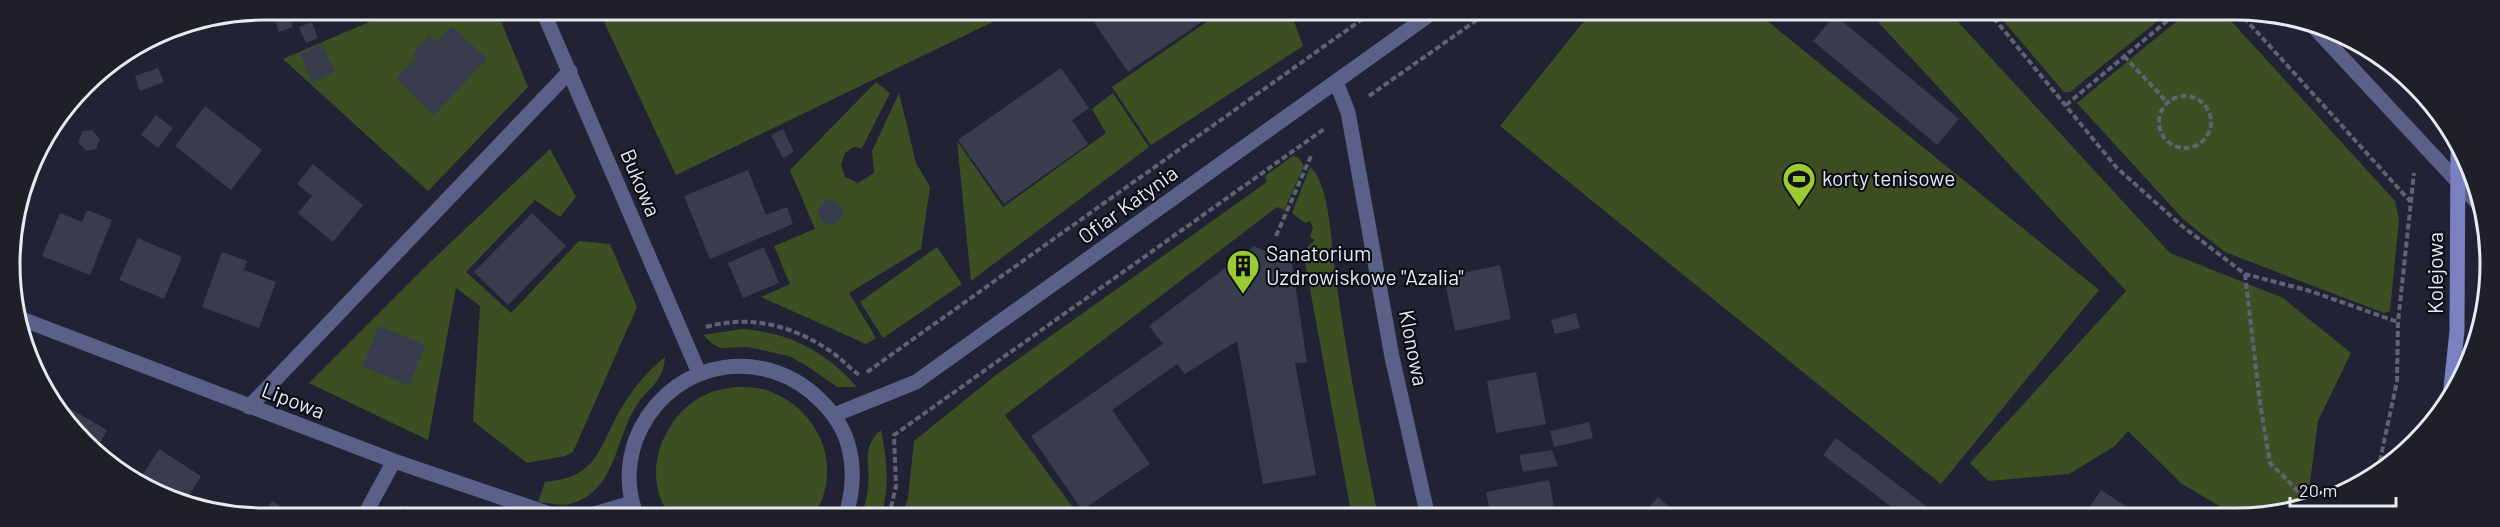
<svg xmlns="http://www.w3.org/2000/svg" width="2500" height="527" font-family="Barlow,sans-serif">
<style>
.green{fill:#3e4e23}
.building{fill:#393c4d}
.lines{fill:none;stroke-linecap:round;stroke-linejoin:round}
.path{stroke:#606271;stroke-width:4;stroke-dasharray:6 3;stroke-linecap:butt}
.street{stroke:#5a6088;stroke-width:15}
.secondary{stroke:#7981c1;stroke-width:15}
.labels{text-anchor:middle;stroke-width:4.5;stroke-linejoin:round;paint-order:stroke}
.poi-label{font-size:21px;fill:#e7e9f4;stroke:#0c0d15;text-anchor:start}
.street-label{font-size:21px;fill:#e7e9f4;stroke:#0c0d15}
.rim{fill:none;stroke:#e7e9f4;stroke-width:3}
</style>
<rect width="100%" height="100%" fill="#212334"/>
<!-- green -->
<path class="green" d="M399 9H496L528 87 428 191 283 59Z
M598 9 1007 10 1005 16 676 175Z
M1224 10H1290L1303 46 1151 145 1112 87Z
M1593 10 1755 11 2099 290 1941 484 1500 126Z
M1868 11H1948L2170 253 2283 298 2351 353 2318 421 2307 505 2254 517H2238L2182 484 2128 431 2115 446 2069 474 1988 481 1970 463 2126 291Z
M1995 11H2170L2070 92H2064Z
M2189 11H2222L2395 201 2399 219 2390 311 2384 313 2225 252 2183 219 2077 103Z
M876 82 890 93 862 148 853 147 845 153 841 165 845 177 858 183 874 173 872 151 899 93 916 163 930 187 921 249 849 293 876 338 866 344 761 297 790 284 774 246 815 229 790 170Z
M1113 93 1149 147 971 281 957 141 1003 207 1106 133 1092 109Z
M550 149 576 197 560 217 535 200 466 272 511 313 579 241 610 244 637 307 573 452 565 456 527 463 473 421 480 306 456 288 428 440 309 383 425 267Z
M1293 156 1299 158 1304 166 1284 210 1277 207 1005 415 1080 517 902 516 908 498 914 441 996 375 1267 182 1265 176Z
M1310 167C1327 179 1331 233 1333 254 1343 342 1361 429 1378 517H1352L1303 251 1315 240 1310 237 1313 228 1310 221 1305 223 1292 213Z
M937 247 962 284 883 338 860 302Z
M742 329C789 332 827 352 857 387H837L807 366 789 356 748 347 721 348 714 345 703 335Z
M665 357C663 382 651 385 638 403 615 436 617 492 570 504 560 506 548 503 538 502L545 482C596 477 597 453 618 414 630 392 645 373 665 357Z
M734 387C743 387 753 387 762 389 798 397 829 435 827 472 827 488 822 502 814 516H669C665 508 660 499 658 490 649 453 672 409 707 394 715 390 725 389 734 387Z
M881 430C887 460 890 486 881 516H861C864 508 867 498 868 488 871 464 860 448 881 430Z"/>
<!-- building -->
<path class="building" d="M271 9H287L293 27 279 32Z
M1096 10H1208L1212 15 1128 72 1089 15Z
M1835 15 1959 119 1937 145 1813 41Z
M312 22 318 38 306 43 299 27Z
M452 26 487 59 434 115 396 78 416 58 412 54 429 35 436 42Z
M322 44 335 72 312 83 300 54Z
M158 68 164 82 140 91 135 76Z
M1061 68 1089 108 1072 120 1088 144 1004 204 958 140Z
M205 106 262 150 231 190 175 146Z
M156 115 173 128 158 148 141 135Z
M783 129 794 152 783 158 771 135Z
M92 130 100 139 96 149 86 151 78 142 83 131Z
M313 164 363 205 333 242 298 213 312 196 297 184Z
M748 170 766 215 787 207 793 224 710 259 684 196Z
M827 199 838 203 844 214 835 225 822 222 818 210Z
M87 210 112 220 90 275 42 256 60 213 82 222Z
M532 213 566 246 508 305 474 272Z
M138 238 182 257 164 299 119 280Z
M1254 246 1292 264 1307 362 1295 363 1316 475 1263 484 1237 341 1185 374 1177 364 1112 410 1150 464 1082 510 1031 436 1163 344 1149 326Z
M764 247 779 283 743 298 728 263Z
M222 252 247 261 244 270 276 282 259 328 202 307Z
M1500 265 1511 319 1455 331 1444 277Z
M1576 313 1580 328 1555 334 1551 320Z
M379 326 425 345 409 386 362 366Z
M1536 372 1546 424 1496 433 1487 381Z
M62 404 107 430 96 451 72 431 59 409Z
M1589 422 1593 438 1554 447 1550 431Z
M1836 438 1926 506 1917 517H1905L1823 455Z
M159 449 201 476 186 501 137 484Z
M1552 450 1558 466 1523 472 1519 455Z
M1549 480 1556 517H1491L1486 492Z
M2101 490 2143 517H2083Z
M1658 497 1673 510 1667 517H1641Z
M272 501 297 516H263Z
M1884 506 1899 517H1876Z"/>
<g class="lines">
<!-- path -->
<path class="path" d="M1988 11 2116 167 2182 226 2245 274 2310 291 2398 322
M2238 11 2410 201
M2124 56 2168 103
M2403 84 2413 86
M1369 96 1491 10
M2159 122a26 26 0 1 1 52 0a26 26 0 1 1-52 0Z
M2066 105 2179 11
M2421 106 2422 94
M1276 236 1311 156
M2245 274 2260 403 2270 463 2311 504
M706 327C751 314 795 326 833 353 843 360 852 371 861 376
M867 372 1375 10
M2378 470 2397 381 2398 322 2414 173
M397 509 407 508 427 516
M889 516 896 486 894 435 1324 129"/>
<!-- street -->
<path class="street" d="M542 9 699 373
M2312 25 2483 209
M1336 82 1348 112 1392 357 1428 517
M19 318 394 461 556 516
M249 407 570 71
M834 415 916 382 1436 10
M364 516 394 461
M587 516 632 503
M637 516C625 488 627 455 641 428 677 358 767 345 822 402 834 414 845 431 849 448 855 472 852 493 846 516"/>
<!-- secondary -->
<path class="secondary" d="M2450 397 2457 331 2458 148"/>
</g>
<!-- icons -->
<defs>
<g id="stadium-pin" transform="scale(1.725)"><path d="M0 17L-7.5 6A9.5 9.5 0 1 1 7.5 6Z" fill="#9bcb32" stroke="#0c0d15"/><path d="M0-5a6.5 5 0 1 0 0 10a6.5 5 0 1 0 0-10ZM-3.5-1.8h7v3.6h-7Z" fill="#111"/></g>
<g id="building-pin" transform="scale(1.725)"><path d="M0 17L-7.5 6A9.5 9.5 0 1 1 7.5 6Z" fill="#9bcb32" stroke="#0c0d15"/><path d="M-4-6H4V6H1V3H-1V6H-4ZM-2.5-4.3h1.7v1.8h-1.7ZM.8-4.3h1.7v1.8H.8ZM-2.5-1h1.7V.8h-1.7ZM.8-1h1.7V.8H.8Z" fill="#111"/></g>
</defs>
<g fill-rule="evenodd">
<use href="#stadium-pin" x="1799" y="179"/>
<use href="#building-pin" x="1243" y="266"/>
</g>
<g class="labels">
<!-- poi labels -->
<g class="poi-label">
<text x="1822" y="186">korty tenisowe</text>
<text x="1266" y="261">Sanatorium<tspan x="1266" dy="24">Uzdrowiskowe "Azalia"</tspan></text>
</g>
<!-- street labels -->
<g class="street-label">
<text transform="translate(640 183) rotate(67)" y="7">Bukowa</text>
<text transform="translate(1128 205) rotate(-36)" y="7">Ofiar Katynia</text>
<text transform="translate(2436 273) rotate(-90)" y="7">Kolejowa</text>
<text transform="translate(1413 348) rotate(79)" y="7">Klonowa</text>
<text transform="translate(293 401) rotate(21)" y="7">Lipowa</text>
</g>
</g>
<!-- crop -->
<path d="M0 0H2500V527H0ZM264 20H2236A244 244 0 0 1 2480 264V264A244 244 0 0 1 2236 508H264A244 244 0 0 1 20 264V264A244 244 0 0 1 264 20Z" fill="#1e1f27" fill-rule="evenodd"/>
<path class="rim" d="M264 20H2236A244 244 0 0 1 2480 264V264A244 244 0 0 1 2236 508H264A244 244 0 0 1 20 264V264A244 244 0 0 1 264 20Z"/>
<!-- scale -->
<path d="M2290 497v9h106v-9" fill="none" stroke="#e7e9f4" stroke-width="3"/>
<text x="2299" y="497" font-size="18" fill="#e7e9f4" stroke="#0c0d15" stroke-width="4.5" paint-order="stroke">20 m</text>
</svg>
